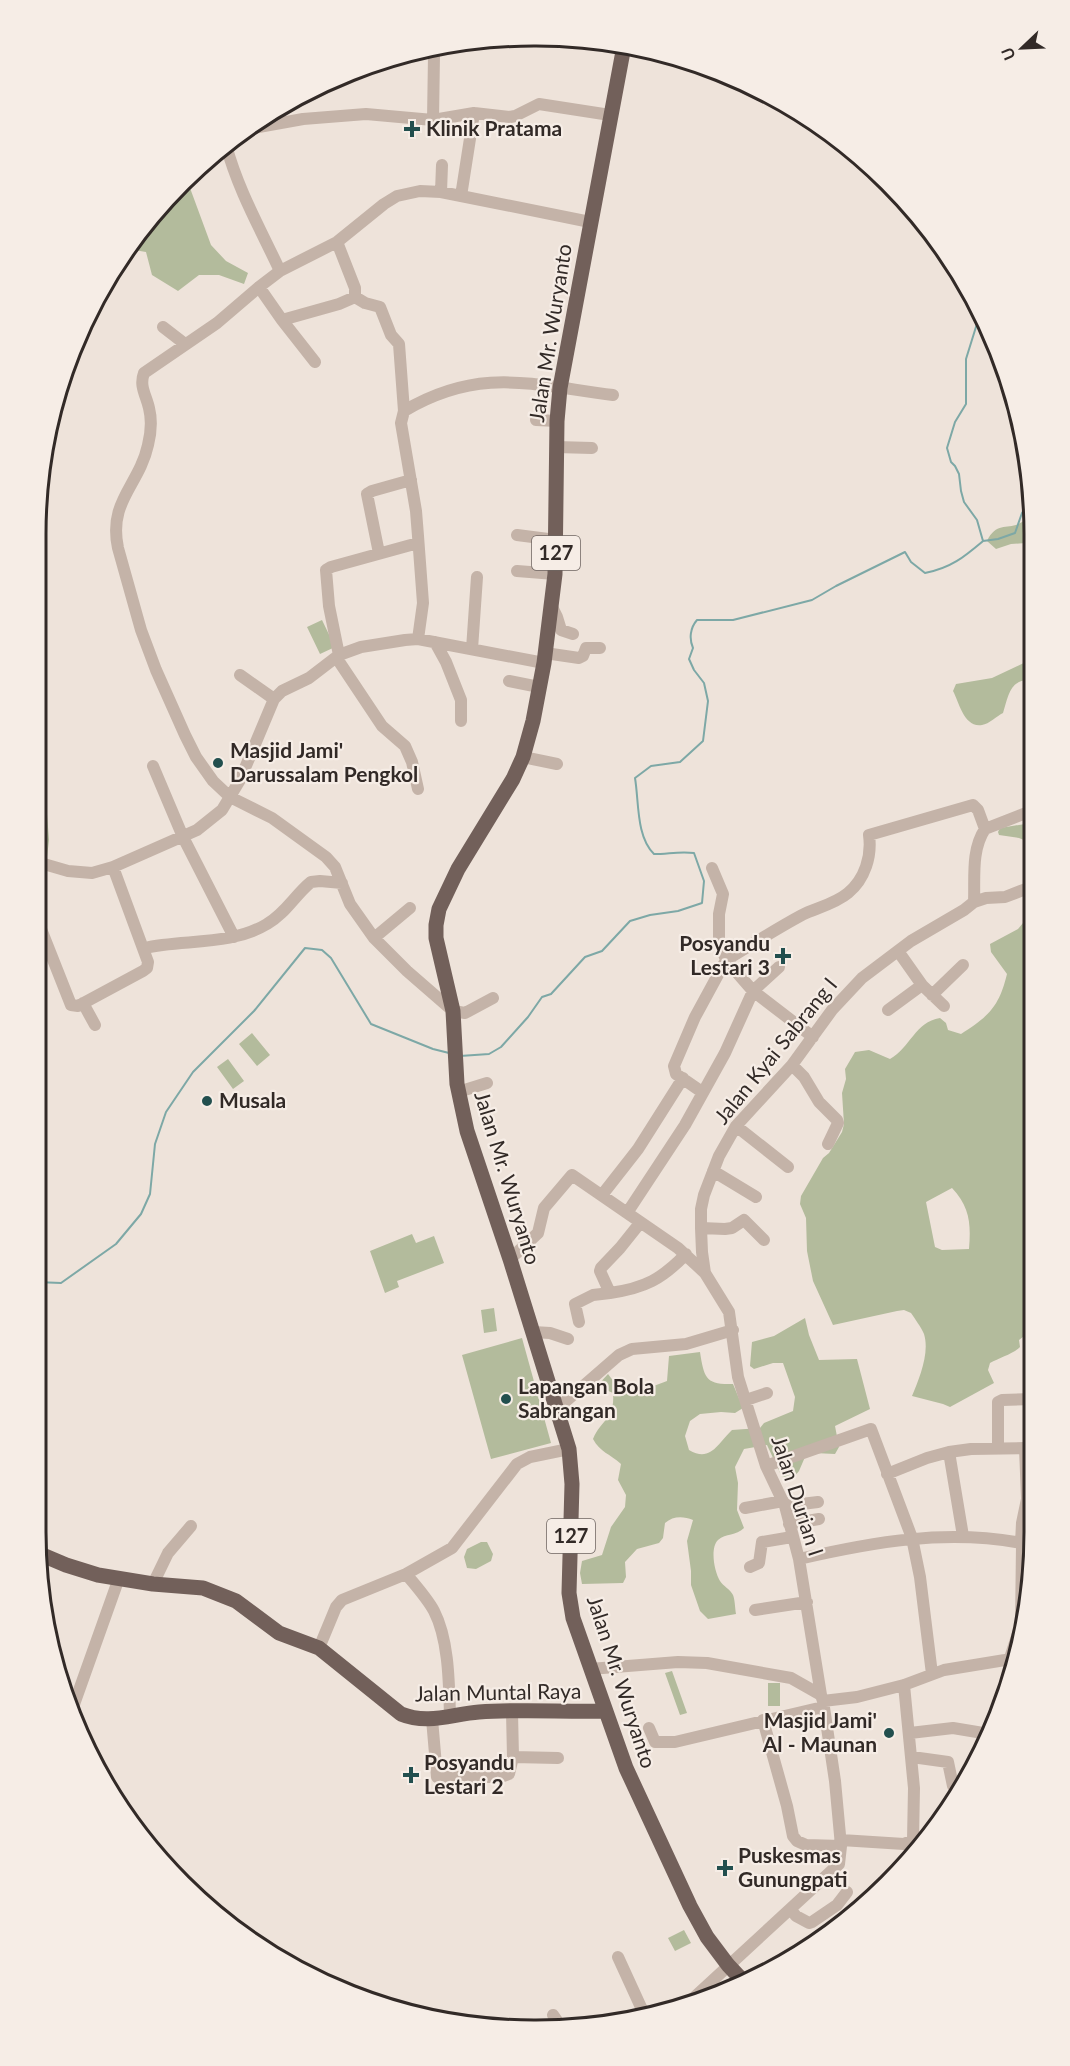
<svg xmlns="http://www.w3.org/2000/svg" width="1070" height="2066" font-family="Lato,sans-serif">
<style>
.green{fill:#b3bb9c;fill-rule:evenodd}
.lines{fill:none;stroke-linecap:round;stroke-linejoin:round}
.stream{stroke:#7da8a6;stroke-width:2}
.minor{stroke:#c4b3a8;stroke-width:12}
.major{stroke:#72605a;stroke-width:15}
.poi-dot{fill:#224f4e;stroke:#f6ede6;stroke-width:2}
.labels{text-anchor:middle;stroke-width:4.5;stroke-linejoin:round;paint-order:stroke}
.shield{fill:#f6ede6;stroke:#6d6460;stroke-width:1.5}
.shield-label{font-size:20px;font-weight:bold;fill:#322a27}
.poi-label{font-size:21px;font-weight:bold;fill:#322a27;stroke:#f6ede6;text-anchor:start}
.street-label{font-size:21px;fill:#322a27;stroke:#f6ede6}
.rim{fill:none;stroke:#322a27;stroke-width:3}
</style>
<rect width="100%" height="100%" fill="#eee3da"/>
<!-- green -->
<path class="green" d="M189 178 190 188 211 245 226 261 248 273 244 284 219 275H199L178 291 152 275 146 252 128 249 139 231Z
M1030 509V538L1026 543 1011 544 996 549 987 541C997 520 1009 531 1022 522 1026 520 1028 514 1030 509Z
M322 620 335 647 320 654 307 627Z
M1030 660V680C1010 679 1008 697 1003 713 997 716 989 724 982 725 964 728 959 702 953 691L956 684 992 678Z
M37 779 45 788 49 840 47 857 37 855Z
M1031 823V843L1019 838 999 835 998 832 1000 828Z
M1031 917 1032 1330 1019 1340 1020 1347C1013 1354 999 1358 990 1363L988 1370 994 1383 950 1407 943 1404 912 1396C919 1379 930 1353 924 1334 921 1327 915 1319 911 1313L904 1310 897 1311 833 1325 813 1281 807 1251 806 1218 800 1204 801 1196 823 1158 829 1153 842 1132 844 1124 842 1093 846 1079 845 1069 855 1052 869 1050 890 1059C910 1048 915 1022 940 1018L946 1023 948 1030 961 1034C989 1016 999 1007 1007 974L991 952 990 944 1018 929 1023 923ZM952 1188C970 1207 971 1224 969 1249L942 1250 935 1247 926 1202Z
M252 1033 270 1055 257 1066 239 1044Z
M228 1059 244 1081 233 1089 217 1067Z
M412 1234 416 1243 434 1236 444 1263 397 1281 399 1287 385 1293 370 1251Z
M494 1308 497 1331 484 1333 481 1310Z
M805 1318 809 1335 819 1360 857 1359 870 1409 835 1426 839 1447 835 1454 814 1453 805 1457 799 1471 794 1477H782L767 1445 744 1449 735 1467 738 1483 737 1510 744 1528C736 1536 726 1533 718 1540 710 1548 714 1571 720 1581 723 1586 730 1589 733 1595 735 1600 735 1608 736 1614L708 1619 700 1611 691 1585V1571L687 1541 693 1520C683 1516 673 1516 665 1523L663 1538 659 1543 637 1549 625 1562 626 1577 623 1583 582 1584 580 1573 582 1561 602 1555 611 1527 625 1507 626 1495 618 1480 621 1464C610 1454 600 1452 593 1439 602 1418 615 1420 613 1393L597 1386 608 1374 620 1390C636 1393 652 1387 667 1381L669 1356 700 1352C704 1378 706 1385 733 1384L743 1408 735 1413 721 1412 700 1414 690 1421 685 1436 689 1450C711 1463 718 1443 732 1430L760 1428 764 1423 793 1411 795 1397 783 1363H773L754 1369 750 1366 752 1342 774 1336Z
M522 1338 551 1443 491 1459 462 1355Z
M481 1542H487L493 1554 491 1561 476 1569 467 1568 464 1557 467 1549Z
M672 1671 687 1713 680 1715 665 1673Z
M768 1683H780V1706H768Z
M684 1930 691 1943 675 1951 668 1938Z"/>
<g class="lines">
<!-- stream -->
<path class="stream" d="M983 541 998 539 1015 533 1022 513 1027 507 1030 506
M460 1056 489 1054 501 1047 528 1017 542 997 551 994 585 957 602 951 630 921 650 915 678 911 702 903 704 881 694 853C680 851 668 854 654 854 636 837 639 801 635 778L651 766 680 762 703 741 708 701 704 683 694 670 689 659 693 648C689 639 690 628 697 620H733L812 600 836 586 905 552 911 562 925 573C951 568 964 557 983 541L977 520 964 502 961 491 959 474 955 466 951 462 947 448 955 422 966 404V359L980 314
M36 1282 61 1283 116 1244 141 1214 150 1194 155 1144 166 1112 193 1072 254 1011 305 948 322 950 331 958 371 1024 433 1049 449 1053"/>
<!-- minor -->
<path class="minor" d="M433 120 434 55
M248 129 303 119 366 114 433 120 474 113 510 117 515 116 539 104 610 115
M226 145C238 190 261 230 280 271
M441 192 442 165
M461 196 474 113
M259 287 282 320 339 304 355 297V288L337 242
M355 297 365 303 380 307 391 335 399 344 404 411
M282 320 315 362
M163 327 185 344
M536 420 557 421
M556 447 592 448
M517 535 556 540
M379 553 367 494 372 491 411 480
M517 571 555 574
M552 607 557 617 561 630 573 634
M418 639 423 603 418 536 416 511 401 423 404 411C480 366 532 385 613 395
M435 642 446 662 461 700V721
M472 649 477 577
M545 653 579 658 583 656 586 648H600
M339 655 329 606 326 570 331 567 418 543
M336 657 382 726 405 746 412 762 418 789
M240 675 274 699
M509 681 539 687
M523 757 557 764
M153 766 183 837 234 937
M37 862 68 871 92 873 113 867 197 830 222 810 240 780 274 699 282 691 309 678 339 655 361 647 405 640 418 639 544 663
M712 868 723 894 719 914V941L726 960 753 991 813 1037
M974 902C975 878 971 850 985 829L1031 811
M37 919 71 1005 78 1006 143 971 147 968 148 962 113 867
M374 938 410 908
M144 948C184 939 231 946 267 924 285 914 295 895 311 882L320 881 342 883
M898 951 922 985 944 1006
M726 960C751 945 776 929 802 915 816 908 835 904 848 893 865 879 872 856 869 835L973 805 978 810 985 829
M932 995 963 965
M493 998 465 1013 453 1011 407 971 374 938 350 904 335 867 326 857 272 818 230 797 213 781 196 757 185 735 156 670 141 630 118 548C108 501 139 486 148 445 151 433 152 420 149 408 146 395 139 386 144 373L217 323 259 287 280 271 337 242 384 204 397 196 420 191 441 192 590 222
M83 1003 95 1025
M888 1010 922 985
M792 1065 804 1077 819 1102 837 1120 838 1123 828 1144
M458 1092 487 1083
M702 1092 676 1074 674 1066 695 1017 726 960
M736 1126 788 1167
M713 1171 756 1197
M602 1195 638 1149 683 1078
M627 1213 685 1125 725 1053 753 991 779 967
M701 1228 725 1229 732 1228 744 1220 764 1240
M510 1259 538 1233 544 1208 572 1175 678 1248 705 1273
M610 1293C645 1288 662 1279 686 1254
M579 1322 575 1304 593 1295 610 1293 600 1271 601 1268 620 1248 640 1223
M533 1332 550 1333 568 1339
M746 1400 767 1393
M558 1408 619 1355 632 1349 686 1344 733 1330
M998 1448V1402L1002 1400 1032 1399
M949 1452 963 1536
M766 1466 871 1429 912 1538 920 1577 932 1674
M887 1474 927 1458 949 1452 971 1449 1025 1448 1027 1499 1022 1523 1021 1543
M785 1506 818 1502
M745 1508 783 1501
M789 1524 819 1519
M799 1559C873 1542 945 1529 1021 1543L1022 1545
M750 1567 759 1563 762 1542 792 1537
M406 1574C416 1586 427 1598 434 1611 449 1640 449 1684 450 1716
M153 1584 168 1553 191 1526
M755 1610 807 1602
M319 1648 336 1607 342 1600 406 1574 452 1548 517 1464 530 1457 569 1449
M590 1669 678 1662 707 1663 791 1678 821 1695 823 1701 857 1697 904 1685 944 1670 1005 1660 1010 1658 1021 1624 1022 1545 1033 1544
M821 1695 799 1559 785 1506 766 1466 738 1377 729 1312 705 1273 702 1252 701 1228V1209L704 1195 719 1156 736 1126 792 1065 832 1010 862 978 911 941 964 910 974 902 986 898 1005 897 1031 887
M72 1710 119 1578
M432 1719 437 1777H501L509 1774 513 1757 512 1712
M763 1720 787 1806 793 1836 797 1841 806 1845 841 1846
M649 1728 655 1742H675L823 1707
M910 1733 953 1728 989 1734
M513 1757 558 1758
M912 1757 948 1762 953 1786
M841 1840 904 1844 913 1840 914 1788 904 1685
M791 1910 796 1916 809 1923 812 1922 837 1905 847 1892
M618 1957 645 2016
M686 2005 839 1864 841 1846 835 1781 823 1701
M553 2015 562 2028"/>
<!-- major -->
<path class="major" d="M624 46 560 388 557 421 555 574 544 663 533 721 523 757 513 779 458 869 439 909 436 925V938L453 1011 457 1084 467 1131 510 1259 569 1449 572 1484 569 1593 573 1618 626 1768 690 1906 707 1937 728 1965 745 1983
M40 1554 66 1565 98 1575 153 1584 203 1588 236 1601 279 1633 319 1648 401 1714C428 1725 452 1714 479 1712 521 1709 563 1712 605 1711"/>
</g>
<!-- markers -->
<g class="poi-dot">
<path d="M409 120h6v6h6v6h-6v6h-6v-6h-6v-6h6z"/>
<circle cx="218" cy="763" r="6"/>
<path d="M780 947h6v6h6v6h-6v6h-6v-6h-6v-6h6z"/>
<circle cx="207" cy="1101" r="6"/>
<circle cx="506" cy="1399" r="6"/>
<circle cx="889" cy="1733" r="6"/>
<path d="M408 1766h6v6h6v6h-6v6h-6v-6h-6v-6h6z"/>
<path d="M722 1859h6v6h6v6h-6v6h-6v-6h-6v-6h6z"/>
</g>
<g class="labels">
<!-- shield labels -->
<g class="shield">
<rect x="532" y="536" width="48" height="34" rx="4.5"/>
<rect x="547" y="1519" width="48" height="34" rx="4.5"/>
</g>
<g class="shield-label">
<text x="556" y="560">127</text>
<text x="571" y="1543">127</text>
</g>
<!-- poi labels -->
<g class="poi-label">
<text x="426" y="136">Klinik Pratama</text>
<text x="230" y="758">Masjid Jami'<tspan x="230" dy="24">Darussalam Pengkol</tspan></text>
<text x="770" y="951" text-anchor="end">Posyandu<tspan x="770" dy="24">Lestari 3</tspan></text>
<text x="219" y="1108">Musala</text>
<text x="518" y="1394">Lapangan Bola<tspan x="518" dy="24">Sabrangan</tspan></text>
<text x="877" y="1728" text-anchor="end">Masjid Jami'<tspan x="877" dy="24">Al - Maunan</tspan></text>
<text x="424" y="1770">Posyandu<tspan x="424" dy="24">Lestari 2</tspan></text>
<text x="738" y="1863">Puskesmas<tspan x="738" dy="24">Gunungpati</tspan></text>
</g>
<!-- street labels -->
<g class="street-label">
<text transform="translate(551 333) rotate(-81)" y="7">Jalan Mr. Wuryanto</text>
<text transform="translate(776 1051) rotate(-51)" y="7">Jalan Kyai Sabrang I</text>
<text transform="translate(507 1178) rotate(73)" y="7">Jalan Mr. Wuryanto</text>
<text transform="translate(797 1496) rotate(72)" y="7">Jalan Durian I</text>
<text transform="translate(621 1682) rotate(72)" y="7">Jalan Mr. Wuryanto</text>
<text transform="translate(498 1693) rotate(-1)" y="7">Jalan Muntal Raya</text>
</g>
</g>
<!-- crop -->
<path d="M0 0H1070V2066H0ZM534 46H536A488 488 0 0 1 1024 534V1532A488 488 0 0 1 536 2020H534A488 488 0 0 1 46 1532V534A488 488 0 0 1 534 46Z" fill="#f6ede6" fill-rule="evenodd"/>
<path class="rim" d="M534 46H536A488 488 0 0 1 1024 534V1532A488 488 0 0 1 536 2020H534A488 488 0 0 1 46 1532V534A488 488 0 0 1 534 46Z"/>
<!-- north arrow -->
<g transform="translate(1022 48) rotate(247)" stroke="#f6ede6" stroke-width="4.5" paint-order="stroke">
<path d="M0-4.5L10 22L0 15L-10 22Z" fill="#322a27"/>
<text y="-9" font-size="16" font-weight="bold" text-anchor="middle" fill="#322a27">U</text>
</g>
</svg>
